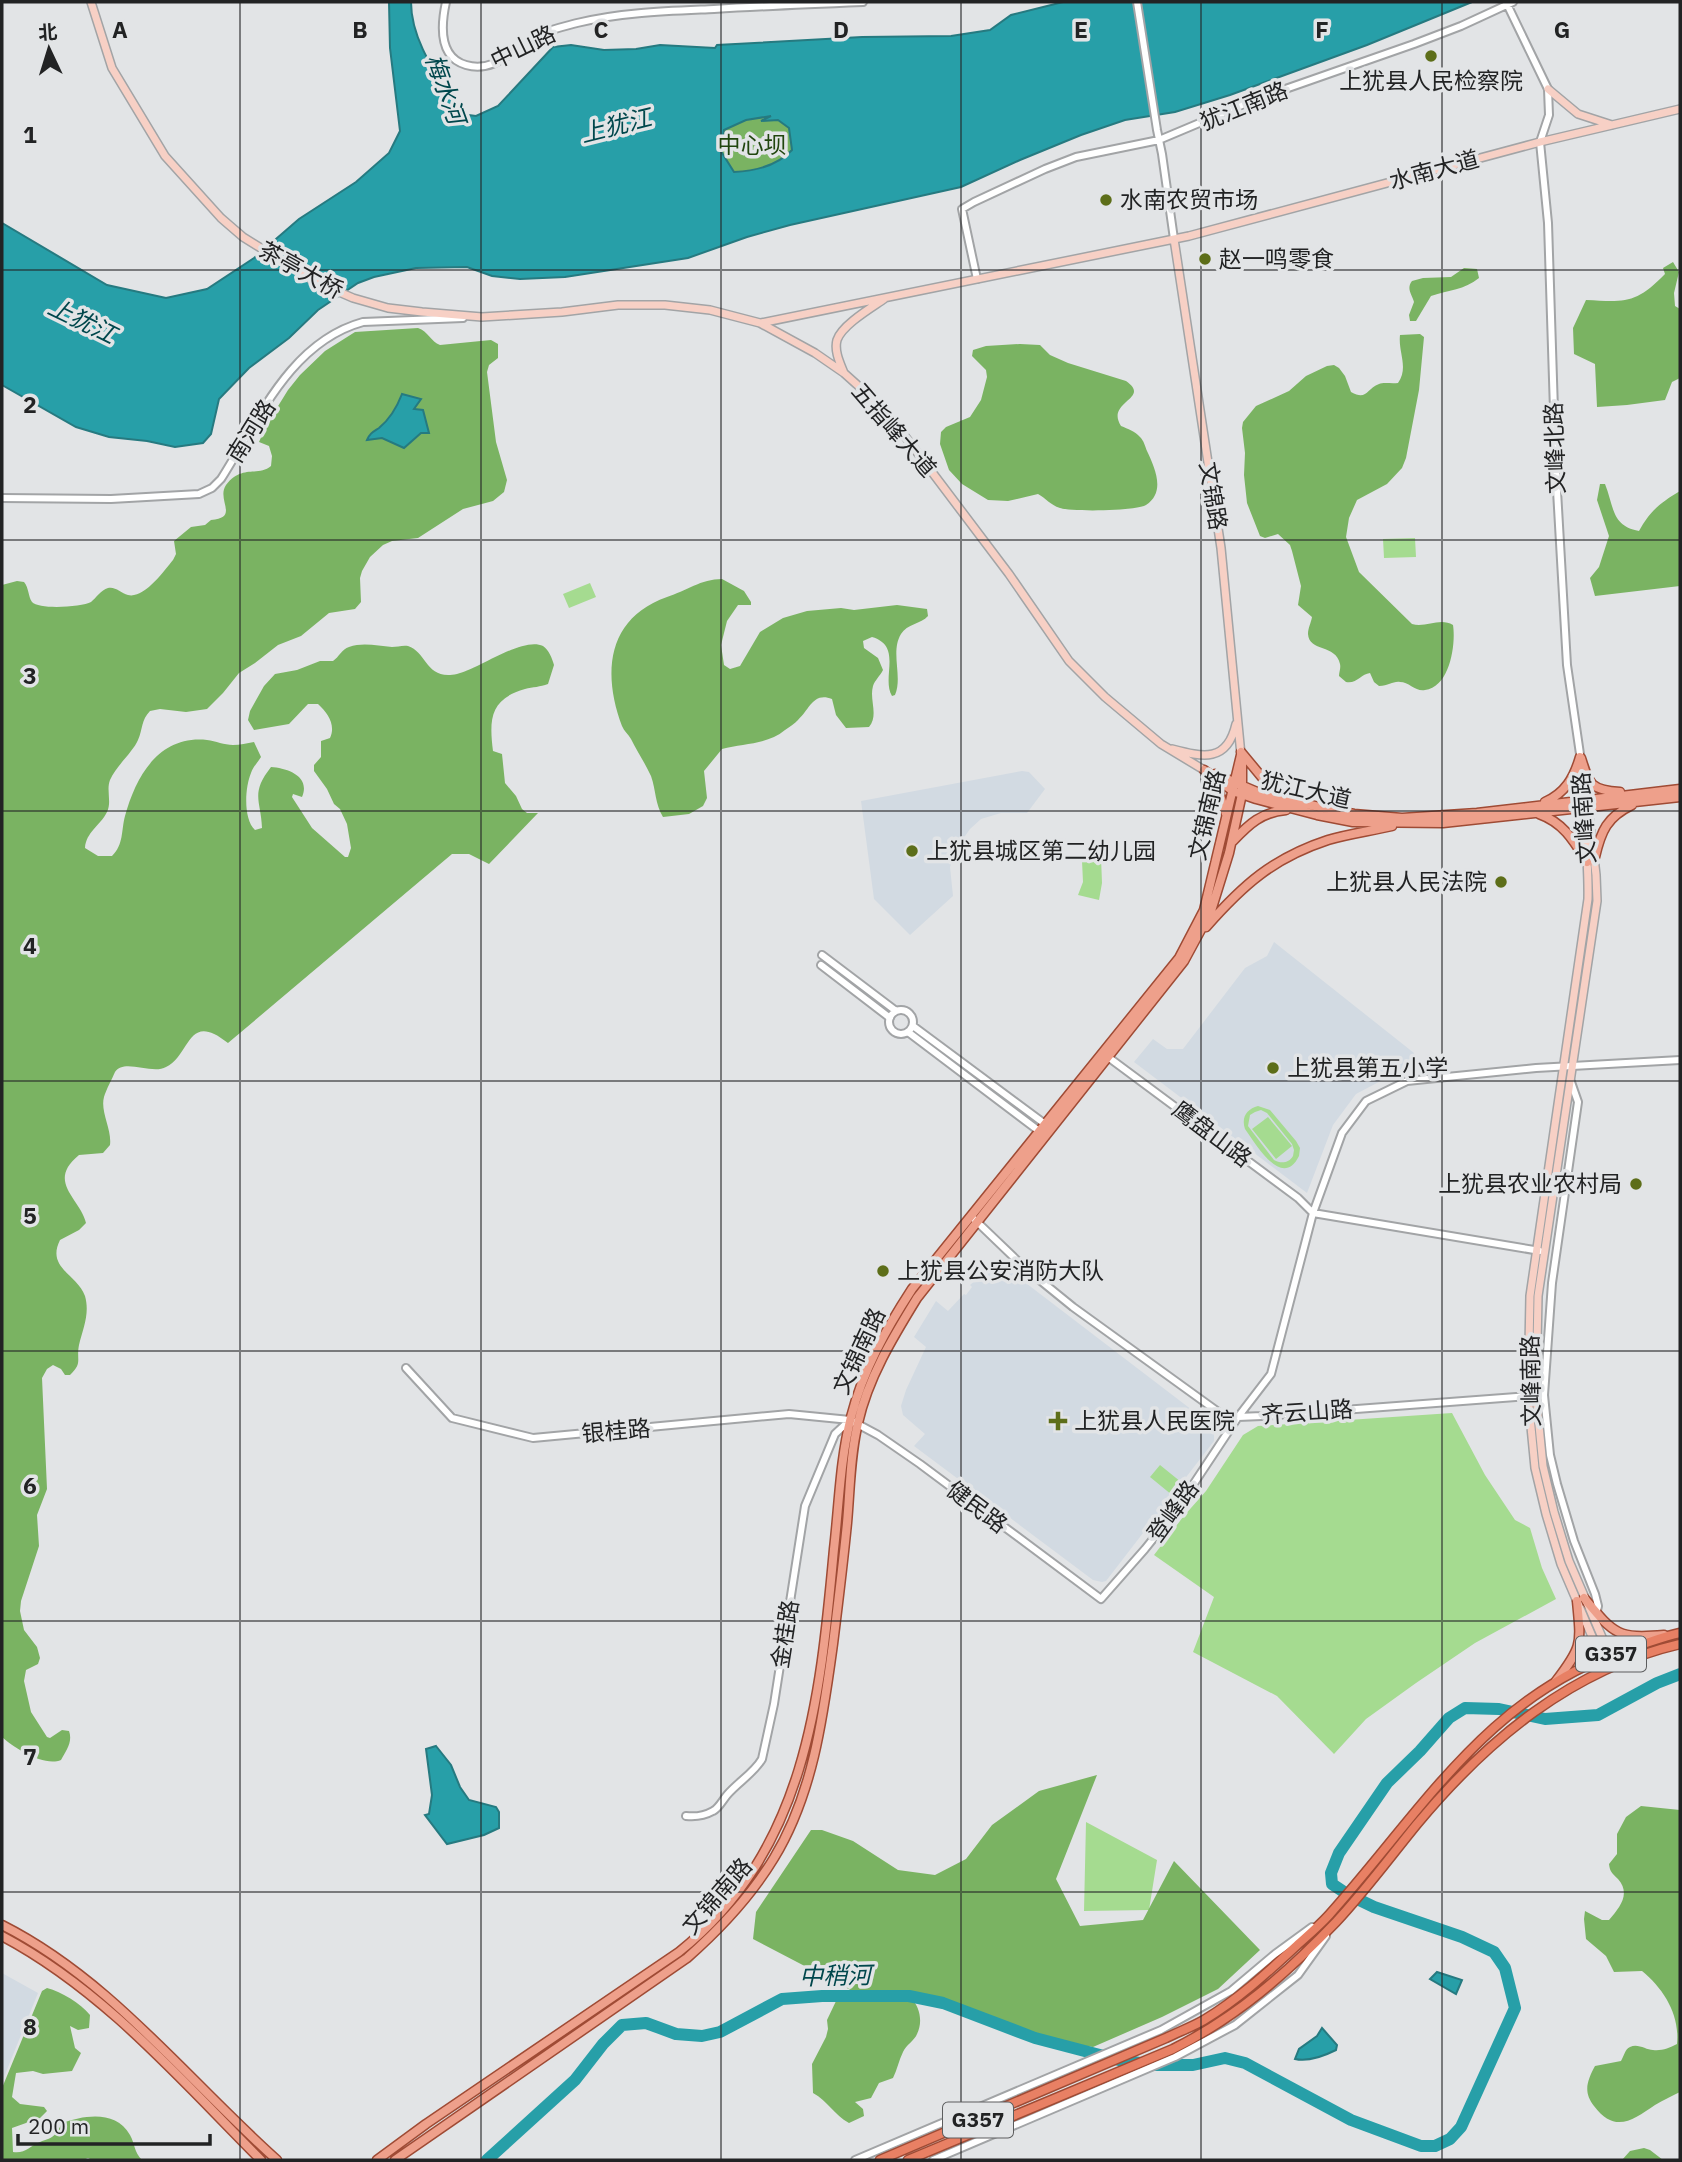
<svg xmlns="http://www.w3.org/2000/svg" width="1682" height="2162" font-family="'IBM Plex Sans','Noto Sans SC',sans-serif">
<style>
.built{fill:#d2dae2}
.green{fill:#a5db90;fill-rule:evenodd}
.forest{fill:#7ab362}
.water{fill:#279fa8;stroke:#267a80;stroke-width:2;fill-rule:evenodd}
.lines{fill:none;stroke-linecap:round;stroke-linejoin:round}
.river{stroke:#279fa8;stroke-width:12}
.tertiary-casing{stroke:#a2a4a6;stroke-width:10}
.secondary-casing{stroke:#a2a4a6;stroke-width:10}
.primary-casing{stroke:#9f4b35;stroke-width:11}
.trunk-casing{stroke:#9f4b35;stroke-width:11}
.tertiary{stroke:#fff;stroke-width:6}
.secondary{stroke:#f7d0c5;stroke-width:7}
.primary{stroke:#eea08b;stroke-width:8}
.trunk{stroke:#e88064;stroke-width:8}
.grid{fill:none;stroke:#222324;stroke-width:2;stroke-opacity:0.55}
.poi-dot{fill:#5d6e19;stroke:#e2e4e6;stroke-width:2.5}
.labels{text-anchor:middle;stroke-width:7;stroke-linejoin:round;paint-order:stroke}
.shield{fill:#e2e4e6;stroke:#5c5d5e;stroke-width:2}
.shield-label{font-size:21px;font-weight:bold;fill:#222324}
.street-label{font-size:23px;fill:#222324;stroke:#e2e4e6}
.poi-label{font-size:23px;fill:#222324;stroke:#e2e4e6;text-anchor:start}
.park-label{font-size:23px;fill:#21460e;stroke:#e2e4e6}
.water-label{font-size:24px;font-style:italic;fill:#00474c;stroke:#e2e4e6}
.grid-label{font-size:23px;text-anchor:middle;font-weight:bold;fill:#222324;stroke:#e2e4e6;stroke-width:7;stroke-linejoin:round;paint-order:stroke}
</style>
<rect width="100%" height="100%" fill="#e2e4e6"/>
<!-- built -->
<path class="built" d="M1022 771 1029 772 1045 789 1027 813H1001L981 819 970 829 958 846 950 867 953 896 910 935 874 899 861 801Z
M1274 942 1414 1053 1411 1065 1356 1094 1333 1125 1307 1193 1134 1062 1153 1039 1167 1049H1183L1245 968 1267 956Z
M997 1261 1209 1423 1214 1431V1441L1106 1581 1102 1582 1093 1580 914 1446 925 1434 903 1415 901 1406 906 1390 926 1347 914 1337 936 1301 948 1311 964 1294 966 1295 972 1287 970 1285Z
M2 1973 38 1993 2 2082Z"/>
<!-- green -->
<path class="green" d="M1415 538 1416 557 1384 558 1383 539Z
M590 583 596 597 569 608 563 594Z
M1101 857 1102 883 1099 900 1078 895 1083 882 1082 861Z
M1258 1106 1270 1110 1296 1141 1300 1148 1299 1156C1282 1190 1256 1144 1245 1129 1241 1117 1247 1109 1258 1106ZM1261 1110 1267 1113 1292 1144 1294 1150 1293 1156C1289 1163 1281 1164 1274 1160L1248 1126 1250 1115 1255 1112Z
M1268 1117 1292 1146 1276 1159 1252 1129Z
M1452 1413 1485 1475 1515 1520 1530 1528 1542 1568 1556 1599 1475 1643 1416 1683 1366 1719 1334 1754 1277 1696 1193 1652 1214 1597 1154 1555 1183 1517 1206 1491 1243 1435 1258 1426Z
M1160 1465 1181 1482 1172 1495 1150 1477Z
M1086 1822 1157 1860 1149 1910 1084 1911Z"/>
<!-- forest -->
<path class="forest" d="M776 115 764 120H778L789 128 792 150C777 166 756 171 734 172L719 148 722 143 724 130 746 120Z
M1673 262 1679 272 1674 293 1675 306 1680 309V378L1672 382 1665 400 1627 405 1597 407 1595 364 1574 354 1573 328 1586 300C1625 302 1636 304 1665 274L1663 268Z
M1464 268 1477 269 1479 278C1464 290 1449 290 1431 296L1416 321H1410L1409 315 1414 302C1412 294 1406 289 1412 281L1423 278 1451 277Z
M418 328C428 331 431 342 440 345L491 340 498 344V358L489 365 487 372 496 442 507 480 504 492 493 501 463 509 418 538 392 541 383 545 370 557 362 571 360 578 361 602 355 609 329 613 301 636 278 645 255 663 239 673 223 693 207 709 186 712 160 709 150 711C141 720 143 729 138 740 133 752 116 766 110 780 106 790 112 802 107 812 100 826 86 832 85 848L98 856H112C124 844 121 831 125 816 136 776 159 735 207 740 216 741 224 745 233 745 240 745 247 743 254 742L261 757C258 762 253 767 251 773 245 787 243 819 255 830L262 828C261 800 250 794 271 767 287 768 311 776 302 797L293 794 292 797 312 828 345 857H348L351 848 347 824 340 809 334 804 327 789 314 771V765L321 757V741L330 738C336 725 328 713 318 704H308L289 724 254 730 248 720 250 711 264 686 275 674 297 670 320 661H333C339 657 342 649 349 647 363 642 378 646 392 647 397 647 403 645 408 646 427 652 426 681 457 674 477 670 523 636 543 646 549 650 552 658 554 665L548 684C540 687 533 687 525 689 490 699 489 719 493 751L502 754 505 783 516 796 522 809 527 813H538L489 864 469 854H452L228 1043C187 1010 191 1055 166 1067 152 1075 124 1058 115 1072 112 1079 106 1090 104 1097 100 1112 112 1129 110 1145L103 1153 79 1155C46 1182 80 1198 86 1223L79 1230 60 1240C46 1268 77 1274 85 1296 90 1314 83 1328 79 1345 76 1360 83 1363 70 1375H65L61 1369 53 1365 47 1369 42 1378 47 1489 37 1515 39 1546 21 1601 20 1611 24 1630 37 1647 40 1658 38 1664 26 1670 24 1681 31 1712 47 1737 50 1738 62 1730 69 1731C73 1742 66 1751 61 1760 44 1767 14 1748 2 1737V585L17 581 24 582C29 588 28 596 32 602 39 610 82 607 91 602 96 598 101 590 108 588 115 586 121 593 128 595 144 599 164 571 173 560L176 554 174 541 191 527 205 525 211 520C240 518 216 500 226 485 242 464 258 477 271 466L272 456 269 446 259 442 267 424 288 390 300 375 325 351 355 332Z
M1420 334 1424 337 1419 390 1406 458 1402 468 1387 484 1357 500 1349 518 1346 537 1359 572 1412 624C1426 628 1440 617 1453 625 1456 644 1450 687 1425 690 1416 692 1409 682 1400 682 1393 681 1389 686 1379 686L1374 682 1370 673C1361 674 1357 684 1346 682L1339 676C1339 672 1341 668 1340 664 1336 644 1309 652 1308 634 1308 628 1311 623 1312 617L1298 605 1301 586 1292 551 1290 545 1278 534 1265 538 1260 536 1247 503 1244 475 1245 453 1242 428 1243 422 1256 406 1289 391 1306 376 1327 366 1334 365 1339 368 1345 376 1351 392C1367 401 1366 389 1379 384 1384 382 1391 384 1398 383 1409 367 1398 353 1400 335Z
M1020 344 1040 345 1050 355 1068 363 1126 381C1152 399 1105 401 1121 426 1128 429 1135 431 1140 437 1144 441 1145 446 1147 451 1155 468 1166 492 1146 505 1136 511 1072 512 1060 508 1050 505 1046 498 1038 494L1008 501 988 500 962 484 949 470 940 444 941 432 946 427 970 417 981 400 987 377 986 370 972 356 973 350 986 346Z
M1600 484H1605C1614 506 1611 526 1639 531 1650 511 1660 503 1680 491V586L1595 596 1590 578 1599 567 1609 536 1597 500Z
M722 579 744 591 751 602V605H738L727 621 721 645 724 665 730 669 740 666 760 632 783 618 807 611 841 608 854 610 897 605 927 609 928 616C921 624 907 624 901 634 890 652 903 677 895 695L892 696C881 678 903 646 872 637L863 641 864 648 878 658 883 670C880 676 875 680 873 686 869 700 879 715 869 727L846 728 836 715 832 699C813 692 810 709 798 720 795 723 790 727 785 730 767 745 743 743 722 749L704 771 707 798 703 806 689 814 663 817C655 804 656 790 651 776 645 763 637 751 631 739 628 734 624 731 622 726 602 673 607 618 667 597 686 591 701 579 722 579Z
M1097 1775 1056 1879 1080 1926 1143 1920 1174 1861 1260 1950 1218 1989 1162 2017 1093 2047 1035 2038 943 2003 909 1996 864 1997 753 1939 756 1912 811 1830H822L853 1841 898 1870 935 1875 966 1859 992 1825 1039 1791Z
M1641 1806 1680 1810V2092C1672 2096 1663 2100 1655 2105 1633 2120 1615 2134 1594 2106 1583 2092 1587 2081 1595 2066L1621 2061C1624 2056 1625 2049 1630 2047 1638 2043 1646 2050 1653 2050 1662 2051 1669 2048 1677 2044 1680 2015 1664 1989 1642 1971L1614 1972 1606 1956 1586 1939 1584 1919 1585 1911 1602 1920H1609C1620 1907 1631 1894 1618 1879 1612 1873 1610 1872 1609 1864L1617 1854V1834L1626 1817Z
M47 1988C62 1992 80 2003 90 2015L89 2028 78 2030 70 2026 75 2048 81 2053 72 2071 43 2074 33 2071 16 2073 12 2097 20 2104 44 2107 47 2111 40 2118 12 2128 13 2152C25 2154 30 2146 40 2142 46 2139 52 2139 56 2133 59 2130 60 2126 62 2123 85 2115 116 2110 130 2135 135 2144 134 2152 142 2160H92L88 2158 83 2160H2V2088L42 1991Z
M911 1998C920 2007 923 2022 917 2034 915 2040 906 2045 903 2052 899 2060 897 2070 893 2078L879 2083 871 2098 855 2102 863 2109 864 2116 849 2123C834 2115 828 2101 813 2093L812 2064 826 2037 828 2029 827 2020 837 1999Z
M1644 2148 1650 2150 1663 2160H1622L1630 2151Z"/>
<!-- water -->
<path class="water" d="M389 2H411C411 43 441 80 461 114L476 116 498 106 553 47 571 45 604 50 636 49 660 45 715 48 717 45 862 37 951 36 990 30 1011 15 1063 2H1472L1367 45 1230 95 1175 112 1125 120 1081 135 1020 160 961 187 790 225 747 237 688 258 565 277 520 279 492 276 467 267 416 268 374 277 358 283 318 310 289 338 249 368 219 399 211 434 203 443 175 447 147 441 109 437 76 427 2 385V223L107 285 166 298 207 289 254 258 299 219 356 182 389 153 400 131 390 48ZM771 116 761 121 778 120 789 128 792 150C777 166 756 171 734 172L719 148 722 143 724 130 746 120Z
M402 394 421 399 414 409 423 410 429 433H421L404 448 382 438 367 440C370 433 373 432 379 428 390 419 397 407 402 394Z
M436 1746 451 1765 460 1787 469 1800 496 1807 499 1812V1828L484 1835 447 1844 425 1815 429 1814 432 1795 426 1749Z
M1437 1972 1462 1980 1456 1994 1430 1979Z
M1322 2028 1337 2045 1336 2050C1324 2056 1308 2062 1295 2059L1299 2049 1317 2036Z"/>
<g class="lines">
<!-- river -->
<path class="river" d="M487 2160 575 2080 603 2044 622 2025 646 2023 676 2034 702 2036 720 2032 782 1999 822 1996H909L943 2003 1035 2038 1119 2060 1154 2065H1193L1225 2058 1245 2063 1351 2120 1421 2146H1435L1450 2139 1461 2127 1515 2008 1505 1968 1494 1952 1462 1937 1374 1907 1347 1894 1332 1884 1331 1873 1339 1853 1387 1783 1420 1751 1449 1718 1465 1708 1499 1709 1545 1719 1598 1715 1657 1683 1680 1674"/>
<!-- tertiary casing -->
<g class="tertiary-casing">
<path id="tertiary" d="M446 2C441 25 438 57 466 65 497 74 516 45 541 34 552 29 566 26 577 23 622 12 669 11 714 9 764 6 813 4 863 2
M1137 2 1157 130 1162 154 1174 239
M1506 2 1548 89 1549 115 1540 142 1548 223 1556 473 1567 665 1580 754
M977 279 962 209 974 202 1045 169 1076 157 1159 140 1254 100 1414 44 1461 26 1513 2
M2 498 111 499 199 494 212 488 221 479C258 421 290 342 363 322L463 318
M822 955 896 1011
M821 965 890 1018
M889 1022a12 12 0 1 1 24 0a12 12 0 1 1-24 0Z
M913 1026 1045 1124
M908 1032 1039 1131
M1108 1057 1298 1198 1313 1213 1540 1251
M1571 1082 1578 1102 1552 1283 1544 1395 1550 1455 1557 1484 1574 1541 1595 1594 1598 1606 1596 1615
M974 1219 1025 1268 1073 1307 1221 1414 1238 1417 1262 1416 1544 1395
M406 1368 452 1418 533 1438 789 1414 850 1420 878 1435 920 1464 1101 1599 1145 1549 1177 1509 1238 1417 1271 1374 1313 1213 1342 1133 1366 1101 1407 1081 1536 1068 1680 1060
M686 1816C695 1817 704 1816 713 1811 719 1808 722 1801 727 1795 738 1782 754 1773 762 1759L774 1704 805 1506 835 1434 850 1420
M855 2160 1161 2030 1231 1991 1275 1954 1312 1927
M933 2160 1175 2057 1235 2025 1298 1975 1326 1936"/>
</g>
<!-- secondary casing -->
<g class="secondary-casing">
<path id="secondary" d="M91 2 112 68 165 156 221 218 243 237 316 282 353 298 388 308 422 312 482 317 562 312 618 305H665L710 310 760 323 815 353 844 373 874 400 904 435 1009 574 1069 661 1105 697 1161 744 1204 770
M1548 89 1578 114 1612 125
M1174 239 1221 548 1241 755
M761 323 1189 236 1540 142 1680 109
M844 373C840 363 834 351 837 340 842 325 871 308 884 299
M1172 749C1203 757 1227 763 1236 724
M1580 762C1582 808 1589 853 1588 899L1530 1296 1528 1396 1535 1468 1546 1514 1561 1564 1606 1669
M1585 779 1596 875 1597 901 1538 1296 1536 1395 1543 1466 1554 1512 1569 1561 1614 1665"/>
</g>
<!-- primary casing -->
<g class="primary-casing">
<path id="primary" d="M1241 752 1270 787 1283 796
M1581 758C1589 784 1590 790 1620 792
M1204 770 1233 791 1256 799 1317 815 1353 822 1443 823 1680 797
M1215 774 1257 792 1319 807 1354 814 1402 818 1477 813 1680 789
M1208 775 1219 792 1226 814
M1545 802C1565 793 1574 778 1580 757
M1539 814C1564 823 1574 841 1587 862
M1233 841C1249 824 1262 812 1286 810
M1595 857C1601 831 1607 817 1632 805
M1206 927C1243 885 1273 858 1328 840 1348 834 1371 831 1392 826
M1584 1598C1614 1634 1617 1639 1664 1635
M1556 1681C1583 1646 1581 1644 1577 1601
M2 1925C111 1980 187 2080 277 2160
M2 1936C104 1990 181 2080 261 2160
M377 2160 426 2124 679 1952C806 1850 820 1701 834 1549 839 1506 840 1460 851 1417 863 1370 886 1329 912 1289L1179 958 1204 910 1241 755
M395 2160 687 1958C720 1929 751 1896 774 1858 813 1794 823 1717 833 1644 838 1604 843 1564 847 1523 850 1490 850 1456 858 1423 868 1378 893 1337 917 1298L1184 961 1211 911 1229 853 1242 794V763"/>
</g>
<!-- trunk casing -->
<g class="trunk-casing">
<path id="trunk" d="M880 2160 1166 2038C1178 2032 1192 2027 1204 2020 1237 2000 1266 1974 1295 1947 1306 1937 1319 1926 1329 1915 1424 1809 1490 1691 1634 1647 1650 1642 1665 1636 1680 1633
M908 2160 1173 2049C1237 2017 1287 1973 1336 1922 1365 1891 1390 1857 1417 1824 1487 1740 1572 1669 1680 1644"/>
</g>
<!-- tertiary -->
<use href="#tertiary" class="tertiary"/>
<!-- secondary -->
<use href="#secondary" class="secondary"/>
<!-- primary -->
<use href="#primary" class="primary"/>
<!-- trunk -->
<use href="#trunk" class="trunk"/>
</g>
<!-- grid -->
<path class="grid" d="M240 2V2160M481 2V2160M721 2V2160M961 2V2160M1201 2V2160M1442 2V2160M2 270H1680M2 540H1680M2 811H1680M2 1081H1680M2 1351H1680M2 1621H1680M2 1892H1680"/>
<!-- markers -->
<g class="poi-dot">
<circle cx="1431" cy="56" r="7"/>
<circle cx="1106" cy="200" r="7"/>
<circle cx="1205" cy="259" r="7"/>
<circle cx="912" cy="851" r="7"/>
<circle cx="1501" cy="882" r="7"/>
<circle cx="1273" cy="1068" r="7"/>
<circle cx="1636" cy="1184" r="7"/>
<circle cx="883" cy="1271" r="7"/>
<path d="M1054.5 1410.5h7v7h7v7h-7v7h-7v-7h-7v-7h7z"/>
</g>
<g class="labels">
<!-- shield labels -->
<g class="shield">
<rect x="1576" y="1636.5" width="70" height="35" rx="5"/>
<rect x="943" y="2102.5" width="70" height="35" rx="5"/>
</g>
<g class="shield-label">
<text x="1611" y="1661">G357</text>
<text x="978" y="2127">G357</text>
</g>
<!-- street labels -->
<g class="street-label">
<text transform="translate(523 47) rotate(-26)" y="8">中山路</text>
<text transform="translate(1244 106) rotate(-22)" y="8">犹江南路</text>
<text transform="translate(1434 170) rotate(-15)" y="8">水南大道</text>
<text transform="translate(301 270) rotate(29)" y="8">茶亭大桥</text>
<text transform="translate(894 430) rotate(49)" y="8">五指峰大道</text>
<text transform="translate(251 431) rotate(-58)" y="8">南河路</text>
<text transform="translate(1555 448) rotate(-92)" y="8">文峰北路</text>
<text transform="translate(1213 496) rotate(81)" y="8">文锦路</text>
<text transform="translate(1306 790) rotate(13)" y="8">犹江大道</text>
<text transform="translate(1207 815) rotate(-77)" y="8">文锦南路</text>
<text transform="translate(1584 818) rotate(-94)" y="8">文峰南路</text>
<text transform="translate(1212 1134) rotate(37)" y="8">鹰盘山路</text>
<text transform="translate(859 1351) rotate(-65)" y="8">文锦南路</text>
<text transform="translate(1531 1381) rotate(-91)" y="8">文峰南路</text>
<text transform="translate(1307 1412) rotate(-4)" y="8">齐云山路</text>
<text transform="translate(616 1431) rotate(-5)" y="8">银桂路</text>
<text transform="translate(977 1507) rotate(37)" y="8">健民路</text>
<text transform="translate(1173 1511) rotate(-54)" y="8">登峰路</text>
<text transform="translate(785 1634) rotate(-81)" y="8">金桂路</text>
<text transform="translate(717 1896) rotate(-49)" y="8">文锦南路</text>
</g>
<!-- poi labels -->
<g class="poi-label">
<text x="1431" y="89" text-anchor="middle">上犹县人民检察院</text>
<text x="1120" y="208">水南农贸市场</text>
<text x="1219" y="267">赵一鸣零食</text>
<text x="926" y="859">上犹县城区第二幼儿园</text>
<text x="1487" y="890" text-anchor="end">上犹县人民法院</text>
<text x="1287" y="1076">上犹县第五小学</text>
<text x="1622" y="1192" text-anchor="end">上犹县农业农村局</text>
<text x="897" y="1279">上犹县公安消防大队</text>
<text x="1074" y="1429">上犹县人民医院</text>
</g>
<!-- park labels -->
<g class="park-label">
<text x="752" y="153">中心坝</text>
</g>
<!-- water labels -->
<g class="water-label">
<text transform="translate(445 89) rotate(70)" y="8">梅水河</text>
<text transform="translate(616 126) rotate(-14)" y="8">上犹江</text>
<text transform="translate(82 321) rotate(26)" y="8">上犹江</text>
<text transform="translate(835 1976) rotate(-1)" y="8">中稍河</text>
</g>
</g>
<g class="grid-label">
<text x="120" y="38">A</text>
<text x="360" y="38">B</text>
<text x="601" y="38">C</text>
<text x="841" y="38">D</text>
<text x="1081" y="38">E</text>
<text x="1322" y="38">F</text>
<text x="1562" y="38">G</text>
<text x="30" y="143">1</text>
<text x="30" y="413">2</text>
<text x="30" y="684">3</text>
<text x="30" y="954">4</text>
<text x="30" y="1224">5</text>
<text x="30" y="1494">6</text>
<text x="30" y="1765">7</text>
<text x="30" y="2035">8</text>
</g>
<!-- border -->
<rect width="1682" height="2162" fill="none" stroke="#222324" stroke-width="7"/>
<!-- north arrow -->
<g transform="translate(49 49) rotate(356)" stroke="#e2e4e6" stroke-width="5" paint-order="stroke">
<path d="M0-5L12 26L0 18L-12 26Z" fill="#222324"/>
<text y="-10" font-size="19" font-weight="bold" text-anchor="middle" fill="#222324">北</text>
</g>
<!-- scale -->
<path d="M18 2134v10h192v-10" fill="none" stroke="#222324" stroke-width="3.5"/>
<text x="28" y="2134" font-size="21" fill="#222324" stroke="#e2e4e6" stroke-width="5" paint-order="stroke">200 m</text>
</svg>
